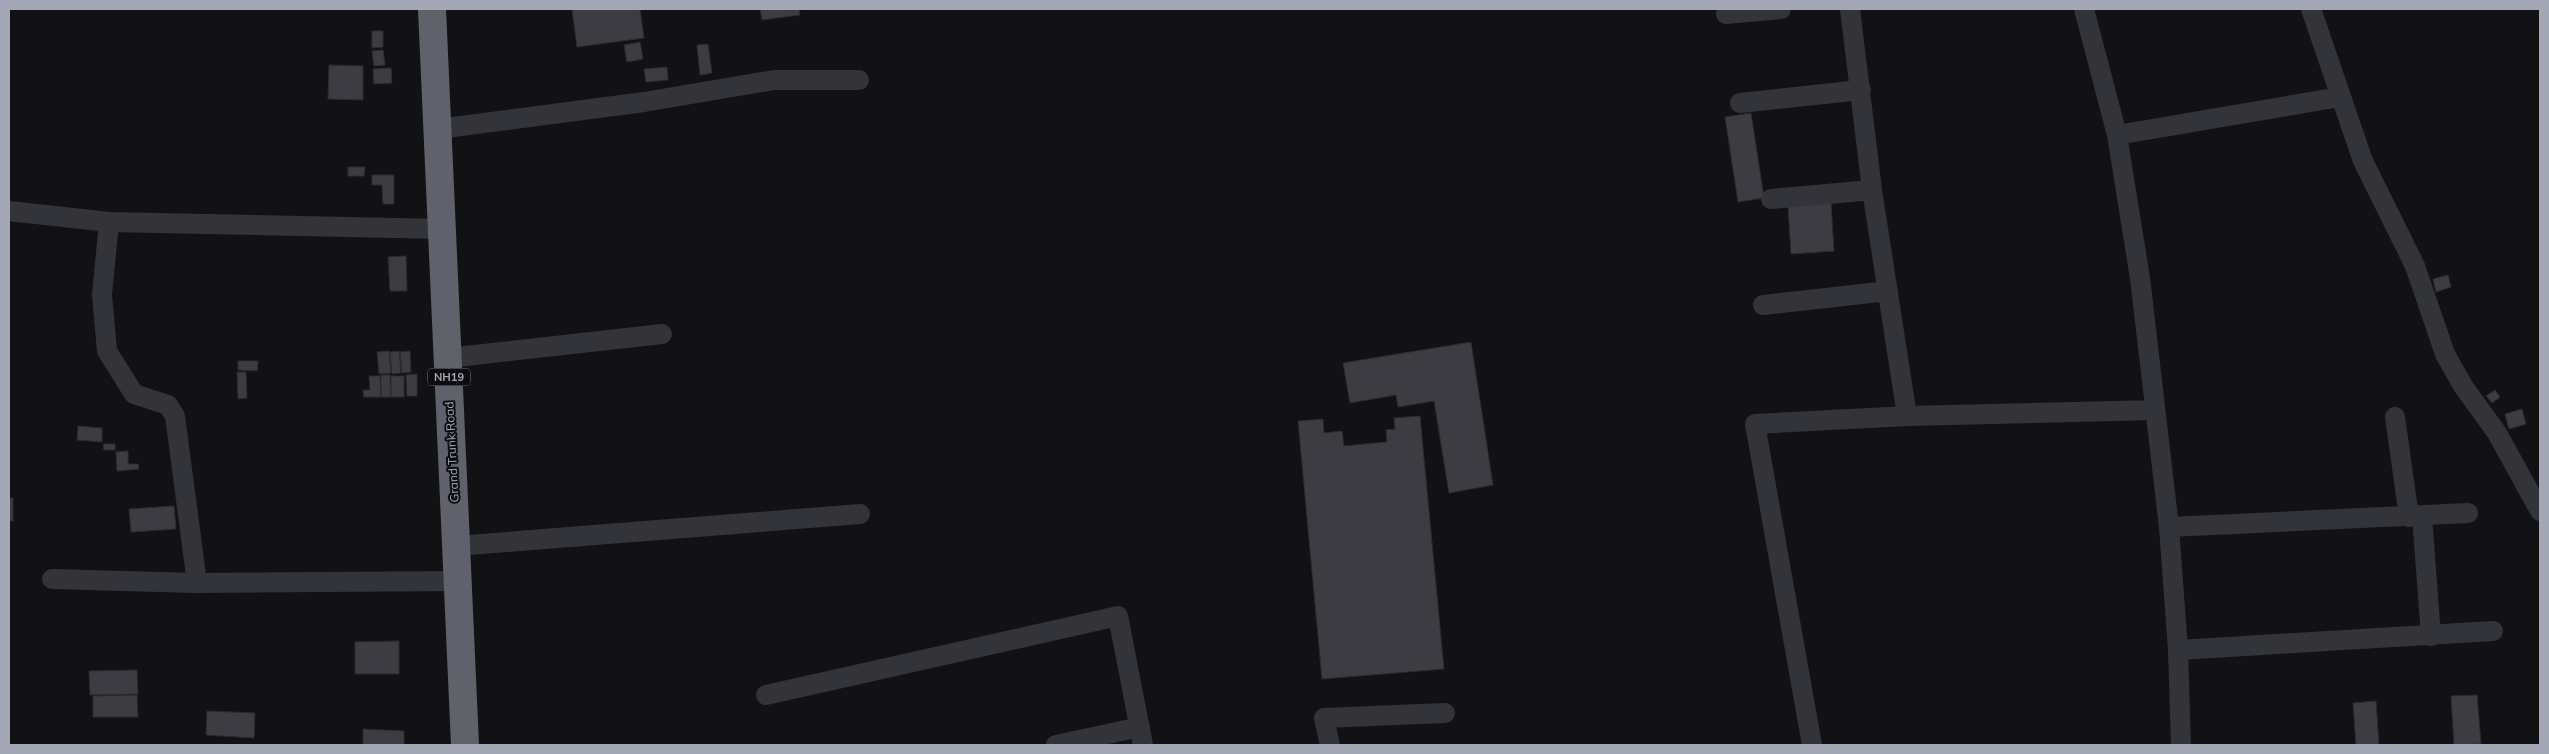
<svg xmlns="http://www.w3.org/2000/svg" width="2549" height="754" font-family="Mulish,sans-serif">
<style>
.building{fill:#3c3c42;stroke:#2c2c30}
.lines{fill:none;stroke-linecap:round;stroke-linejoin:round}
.street{stroke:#33343a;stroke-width:20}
.highway{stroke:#5f616b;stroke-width:28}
.labels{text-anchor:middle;stroke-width:4;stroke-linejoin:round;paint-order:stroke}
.shield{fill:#0d0d0f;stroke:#767984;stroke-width:1}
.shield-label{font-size:11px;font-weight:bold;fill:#a3a7b6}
.street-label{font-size:12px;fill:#a3a7b6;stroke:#0d0d0f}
</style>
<rect width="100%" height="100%" fill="#121214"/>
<!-- building -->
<path class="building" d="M572 9H640L644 38 577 47Z
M760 9H799L800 15 762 20Z
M372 31H383V47L372 48Z
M640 42 643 59 627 62 624 45Z
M708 44 712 73 700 75 697 45Z
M383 50 385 65 374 66 372 51Z
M329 65 363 66V100L328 99Z
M667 67 668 80 646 82 644 69Z
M391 68 392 83 374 84 373 69Z
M1751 113 1764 198 1738 202 1725 117Z
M348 167H365L364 176H348Z
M372 175H394V204H383L382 185H372Z
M1831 203 1834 251 1791 254 1788 206Z
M406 256 407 291H390L388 257Z
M2448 275 2451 287 2436 292 2433 279Z
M1471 342 1493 485 1449 493 1434 401 1398 407 1396 395 1350 403 1343 363Z
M389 351 391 373 379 374 377 352Z
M399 351 401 373 392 374 390 352Z
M410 351 411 372 402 373 400 352Z
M238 361H258L257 371 238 370Z
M237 372H246L247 398 238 399Z
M417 374V396H407L406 375Z
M381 375H390L391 397H381Z
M369 376H380L381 397H364L363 390H370Z
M391 376H404V397H391Z
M2495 390 2500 397 2492 403 2486 396Z
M2522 409 2526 424 2509 429 2505 414Z
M1420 416 1444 669 1322 679 1298 421 1323 419 1324 433 1342 431 1344 446 1387 442 1386 430 1395 429 1394 418Z
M78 426 102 428V442L77 440Z
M103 444H115V450H104Z
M128 451V464H138L139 469 117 471 116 452Z
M9 498H13V521H9Z
M174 506 176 529 131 532 129 509Z
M399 641V674H355V642Z
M137 670 138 694 90 695 89 671Z
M137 695 138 717H93V696Z
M2477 695 2481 744 2454 745 2451 696Z
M2376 701 2379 745H2356L2353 703Z
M207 711 255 713 254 738 206 735Z
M363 729 404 731V745H363Z"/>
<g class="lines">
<!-- street -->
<path class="street" d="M1850 9 1872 190 1907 416
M2084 9 2117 135 2140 278 2169 527 2178 650 2181 745
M2311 9 2363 161 2415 266 2445 354 2463 386 2497 433 2540 511
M1726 14 1781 9
M1740 103 1861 90
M438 129 644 102 774 80H859
M2117 135 2340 97
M1771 199 1872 190
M9 211 109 222 442 229
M109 222 102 295 107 351 134 394 168 405 175 416 197 583
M1763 305 1888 291
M448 358 662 334
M2395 417 2409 517
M2422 516 2431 636
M2169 527 2468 513
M456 546 860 514
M52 579 197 583 458 581
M2178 650 2493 631
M766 695 1118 616 1143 745
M1056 745 1140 727
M1330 745 1324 718 1445 713
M1812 745 1755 424 1907 416 2155 410"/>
<!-- highway -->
<path class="highway" d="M432 9 465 745"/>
</g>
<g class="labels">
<!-- shield labels -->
<rect class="shield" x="428" y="368.5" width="42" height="17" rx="4"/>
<g class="shield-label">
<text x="449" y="381">NH19</text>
</g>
<!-- street labels -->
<g class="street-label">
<text transform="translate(452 452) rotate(-93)" y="4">Grand Trunk Road</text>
</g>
</g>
<!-- border -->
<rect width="2549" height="754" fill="none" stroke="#a3a7b6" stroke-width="20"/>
</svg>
